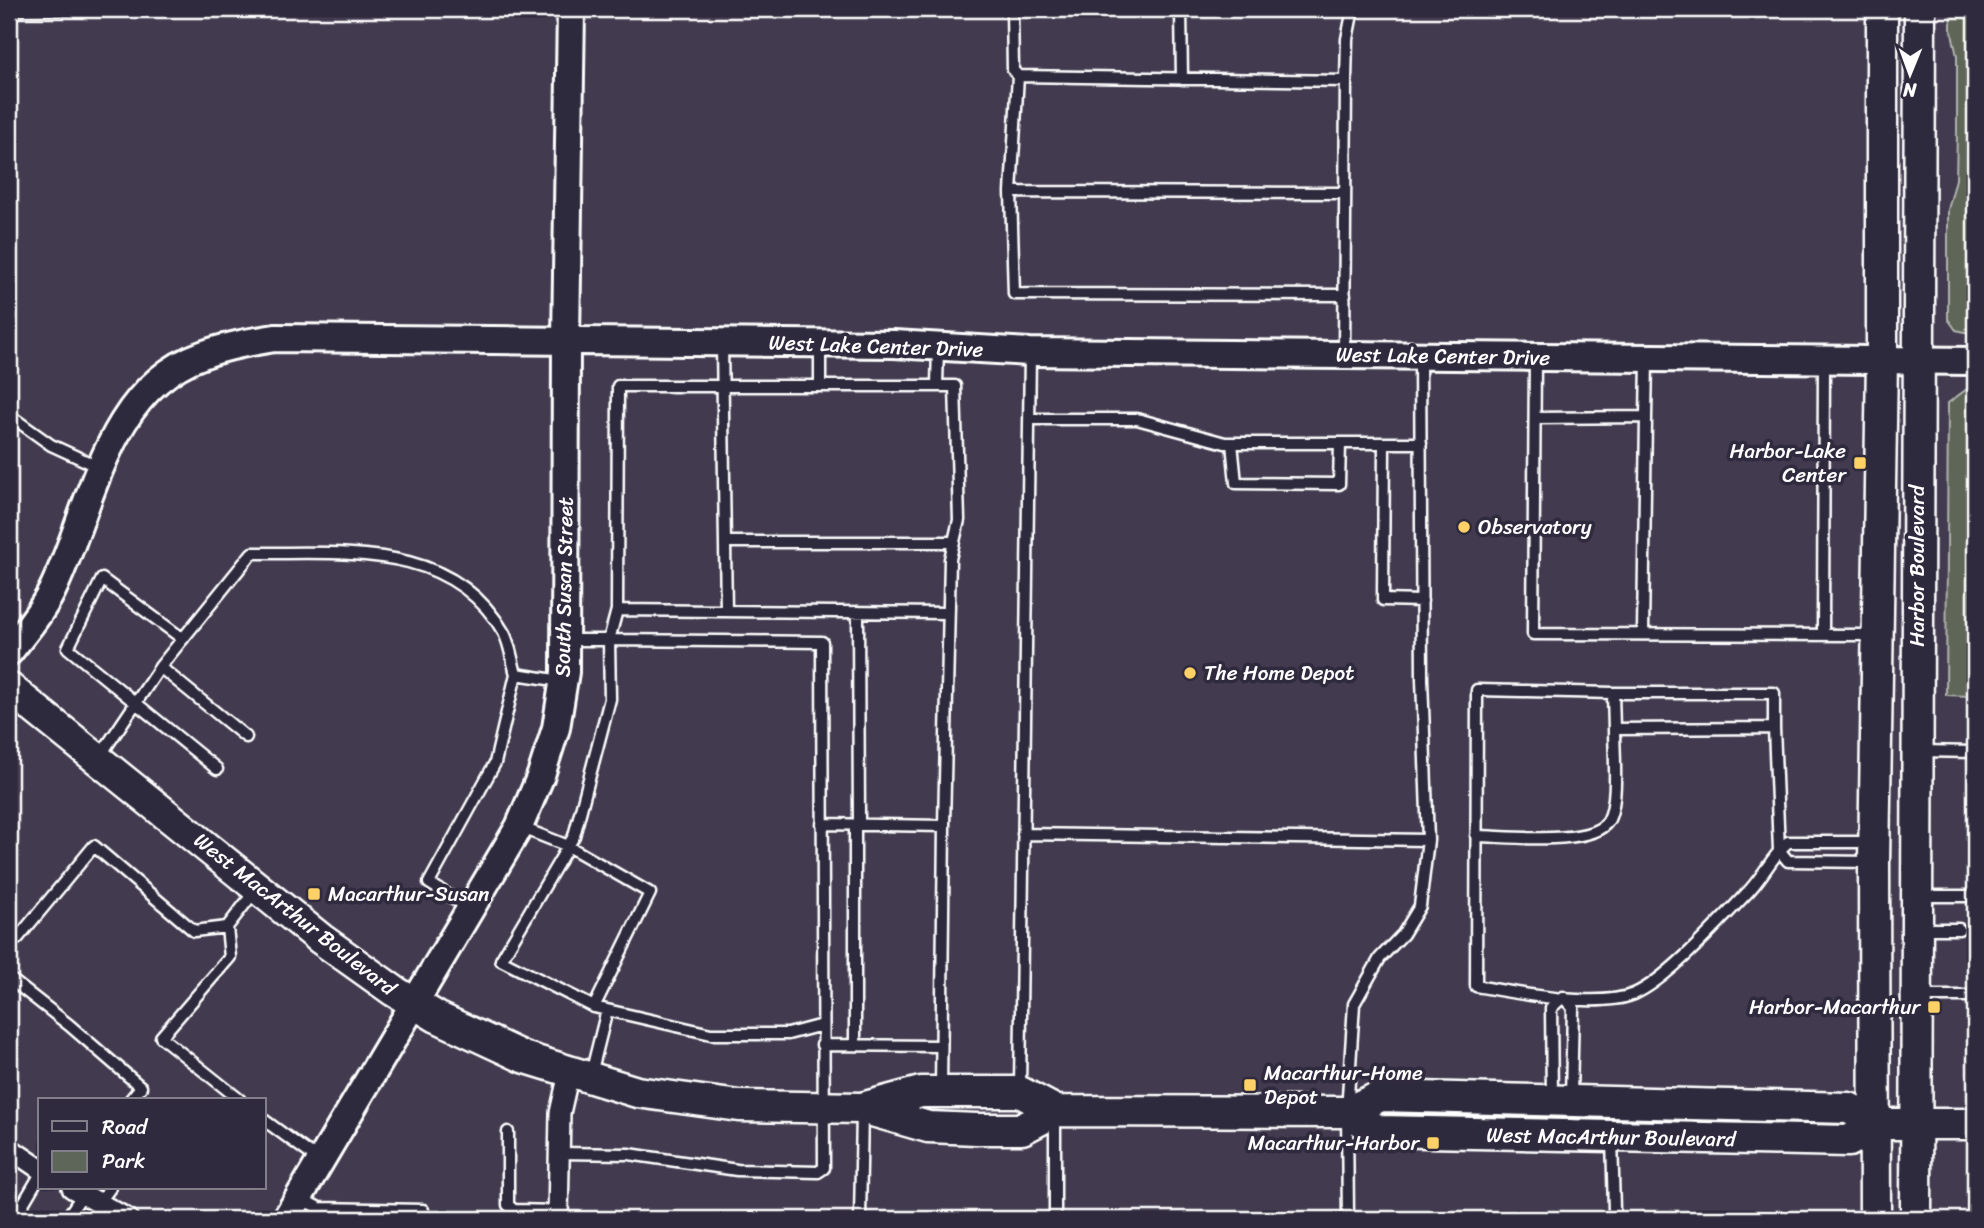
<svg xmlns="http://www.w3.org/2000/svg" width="1984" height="1228" font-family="Sriracha,sans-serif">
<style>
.built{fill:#433a50;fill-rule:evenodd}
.green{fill:#5e6659;stroke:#aeb2ac;stroke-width:2}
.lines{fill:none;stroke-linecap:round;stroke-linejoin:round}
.lane-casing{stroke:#fff;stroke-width:15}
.street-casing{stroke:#fff;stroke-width:24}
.secondary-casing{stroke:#fff;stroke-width:32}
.primary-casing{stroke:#fff;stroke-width:35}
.lane{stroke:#2f2a3d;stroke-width:10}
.street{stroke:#2f2a3d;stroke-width:19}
.secondary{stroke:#2f2a3d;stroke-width:26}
.primary{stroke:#2f2a3d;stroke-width:30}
.poi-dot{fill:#ffd166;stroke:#2f2a3d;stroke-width:2.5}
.labels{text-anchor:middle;stroke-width:7;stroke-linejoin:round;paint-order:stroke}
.street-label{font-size:21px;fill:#fff;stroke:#2f2a3d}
.poi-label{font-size:21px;fill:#fff;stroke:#2f2a3d;text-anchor:start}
</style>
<rect width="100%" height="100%" fill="#2f2a3d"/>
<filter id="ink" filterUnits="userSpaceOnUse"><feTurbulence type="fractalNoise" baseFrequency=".0143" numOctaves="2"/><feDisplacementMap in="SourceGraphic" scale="14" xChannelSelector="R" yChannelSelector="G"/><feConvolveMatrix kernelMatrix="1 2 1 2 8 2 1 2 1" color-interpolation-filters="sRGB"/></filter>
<g filter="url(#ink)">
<!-- built -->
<path class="built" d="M9 9H1975V1219H9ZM40 1100H264V1188H40Z"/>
<!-- green -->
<path class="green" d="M1951 9H1974L1975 334 1956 330 1948 319V210L1956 179 1957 132V56L1951 29Z
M1967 389H1975V476L1970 481V696L1946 695 1948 403Z"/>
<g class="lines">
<!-- lane casing -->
<g class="lane-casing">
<path id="lane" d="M1012 9 1013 70 1018 76 1011 192 1014 294 1345 295
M1181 9 1182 79
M9 10 105 9
M1018 76 1346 81
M1011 192 1345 193
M820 344V386
M722 345 726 611
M1344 355 1346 81 1347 39 1353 9
M1535 358 1533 634 1876 635
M937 386 938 347
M9 415 51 445 99 467
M1535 418 1646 417 1647 359
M1029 419H1137L1225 443H1421
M1232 443 1236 483 1339 484 1340 443
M1384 443 1383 600 1422 601
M725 542H953
M858 612 859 825
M1643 634 1646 417
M1823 635 1824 360
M183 639 102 579 68 648 217 769
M567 640H609L617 610
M160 667 246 737
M1613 693H1774V728
M1920 751 1975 752
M100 756 160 667 252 553C343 554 451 540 504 633 510 644 512 661 516 674
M822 824 944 826 941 1089
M855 825V1045
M944 826 950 559 959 520 955 386H618L617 610 948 613
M520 827 568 846 650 893 594 1007
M1023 834 1428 840
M1476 836C1505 836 1592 847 1608 821 1619 802 1614 752 1614 729
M1870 842H1788C1771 857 1762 879 1745 895 1719 922 1667 980 1634 994 1598 1009 1515 993 1476 986L1477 690 1613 693 1614 729 1774 728 1779 850 1788 861 1872 862
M1921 896H1975
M469 908 429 883 495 763 516 674 561 681
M1921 929H1959
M17 939 94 846 194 931 227 927
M9 978 69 1025 141 1087 130 1100
M1920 996H1975
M1563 997 1573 1008 1571 1098
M822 1045 941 1046
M591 1074 607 1010
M1020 1088 1030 354
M1552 1097 1551 1008 1563 997
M240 1100 161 1037 230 957 227 927 255 891
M264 1120 320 1161
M508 1132V1205L514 1210 558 1211
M1612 1138 1614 1210 1618 1219
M559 1153 629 1154 737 1170 818 1172 824 1168 822 642 609 640 610 699 574 836 501 960 594 1007 711 1034H788L822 1025
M300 1198 319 1208 423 1210
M99 1203 110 1188
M14 1219 40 1175
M66 1219 83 1194
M860 1219 862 1112
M1055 1219V1115
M1348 1219 1347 1112 1354 1004 1380 958 1403 934 1420 906 1428 840 1422 679 1420 357"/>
</g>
<!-- street casing -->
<g class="street-casing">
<path id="street" d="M9 1148 40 1169
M72 1188 128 1219
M558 1219 560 1113 569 1073"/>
</g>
<!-- secondary casing -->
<g class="secondary-casing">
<path id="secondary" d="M9 652C24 633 41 613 52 591 92 509 105 390 202 355 226 346 250 342 275 338L894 344 1030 352 1975 361
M286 1219 519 827 541 775 556 728 565 672 566 339 571 9"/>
</g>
<!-- primary casing -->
<g class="primary-casing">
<path id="primary" d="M9 688 321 939 394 991 437 1017 523 1057 637 1092 739 1106 862 1108 921 1092H1020L1056 1111 1347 1112 1381 1096 1849 1108 1876 1124H1975
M862 1108 928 1127 977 1129H1022L1056 1111
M1347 1112 1379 1131 1849 1141 1876 1124
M1875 1219 1874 862 1882 360V9
M1916 1219 1920 9"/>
</g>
<!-- lane -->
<use href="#lane" class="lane"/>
<!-- street -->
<use href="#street" class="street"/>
<!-- secondary -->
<use href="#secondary" class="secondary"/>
<!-- primary -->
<use href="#primary" class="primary"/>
</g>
</g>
<!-- markers -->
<g class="poi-dot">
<rect x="1853" y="456" width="14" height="14" rx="3.5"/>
<circle cx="1464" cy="527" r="7"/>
<circle cx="1190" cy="673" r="7"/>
<rect x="307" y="887" width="14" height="14" rx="3.5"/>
<rect x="1927" y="1000" width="14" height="14" rx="3.5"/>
<rect x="1243" y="1078" width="14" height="14" rx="3.5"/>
<rect x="1426" y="1136" width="14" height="14" rx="3.5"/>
</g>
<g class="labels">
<!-- street labels -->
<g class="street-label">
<text transform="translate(876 346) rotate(2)" y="7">West Lake Center Drive</text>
<text transform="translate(1443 356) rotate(1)" y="7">West Lake Center Drive</text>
<text transform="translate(1917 566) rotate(-90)" y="7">Harbor Boulevard</text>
<text transform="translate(564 587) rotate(-89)" y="7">South Susan Street</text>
<text transform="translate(295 914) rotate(38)" y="7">West MacArthur Boulevard</text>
<text transform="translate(1611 1137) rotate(1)" y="7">West MacArthur Boulevard</text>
</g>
<!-- poi labels -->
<g class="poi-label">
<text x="1846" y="458" text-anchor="end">Harbor-Lake<tspan x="1846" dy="24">Center</tspan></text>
<text x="1478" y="534">Observatory</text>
<text x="1204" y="680">The Home Depot</text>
<text x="328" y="901">Macarthur-Susan</text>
<text x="1920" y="1014" text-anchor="end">Harbor-Macarthur</text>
<text x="1264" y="1080">Macarthur-Home<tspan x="1264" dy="24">Depot</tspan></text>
<text x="1419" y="1150" text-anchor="end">Macarthur-Harbor</text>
</g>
</g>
<!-- margin -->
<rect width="1984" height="1228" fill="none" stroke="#2f2a3d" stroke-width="35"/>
<rect x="18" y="18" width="1949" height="1193" fill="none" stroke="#fff" stroke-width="2.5" filter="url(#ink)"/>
<!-- legend -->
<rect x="38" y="1098" width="228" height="91" fill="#2f2a3d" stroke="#827f8b" stroke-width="2"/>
<rect x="52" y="1121" width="35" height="10" fill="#2f2a3d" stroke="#827f8b" stroke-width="2"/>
<text x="102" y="1134" font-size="21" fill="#ffffff">Road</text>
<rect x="52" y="1151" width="35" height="21" fill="#5e6659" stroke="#827f8b" stroke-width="2"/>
<text x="102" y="1168" font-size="21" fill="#ffffff">Park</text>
<!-- north arrow -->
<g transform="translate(1910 74) rotate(181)" stroke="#2f2a3d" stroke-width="5" paint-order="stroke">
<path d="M0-5L12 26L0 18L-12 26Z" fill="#ffffff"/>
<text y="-10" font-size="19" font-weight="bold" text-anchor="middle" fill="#ffffff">N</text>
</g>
</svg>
